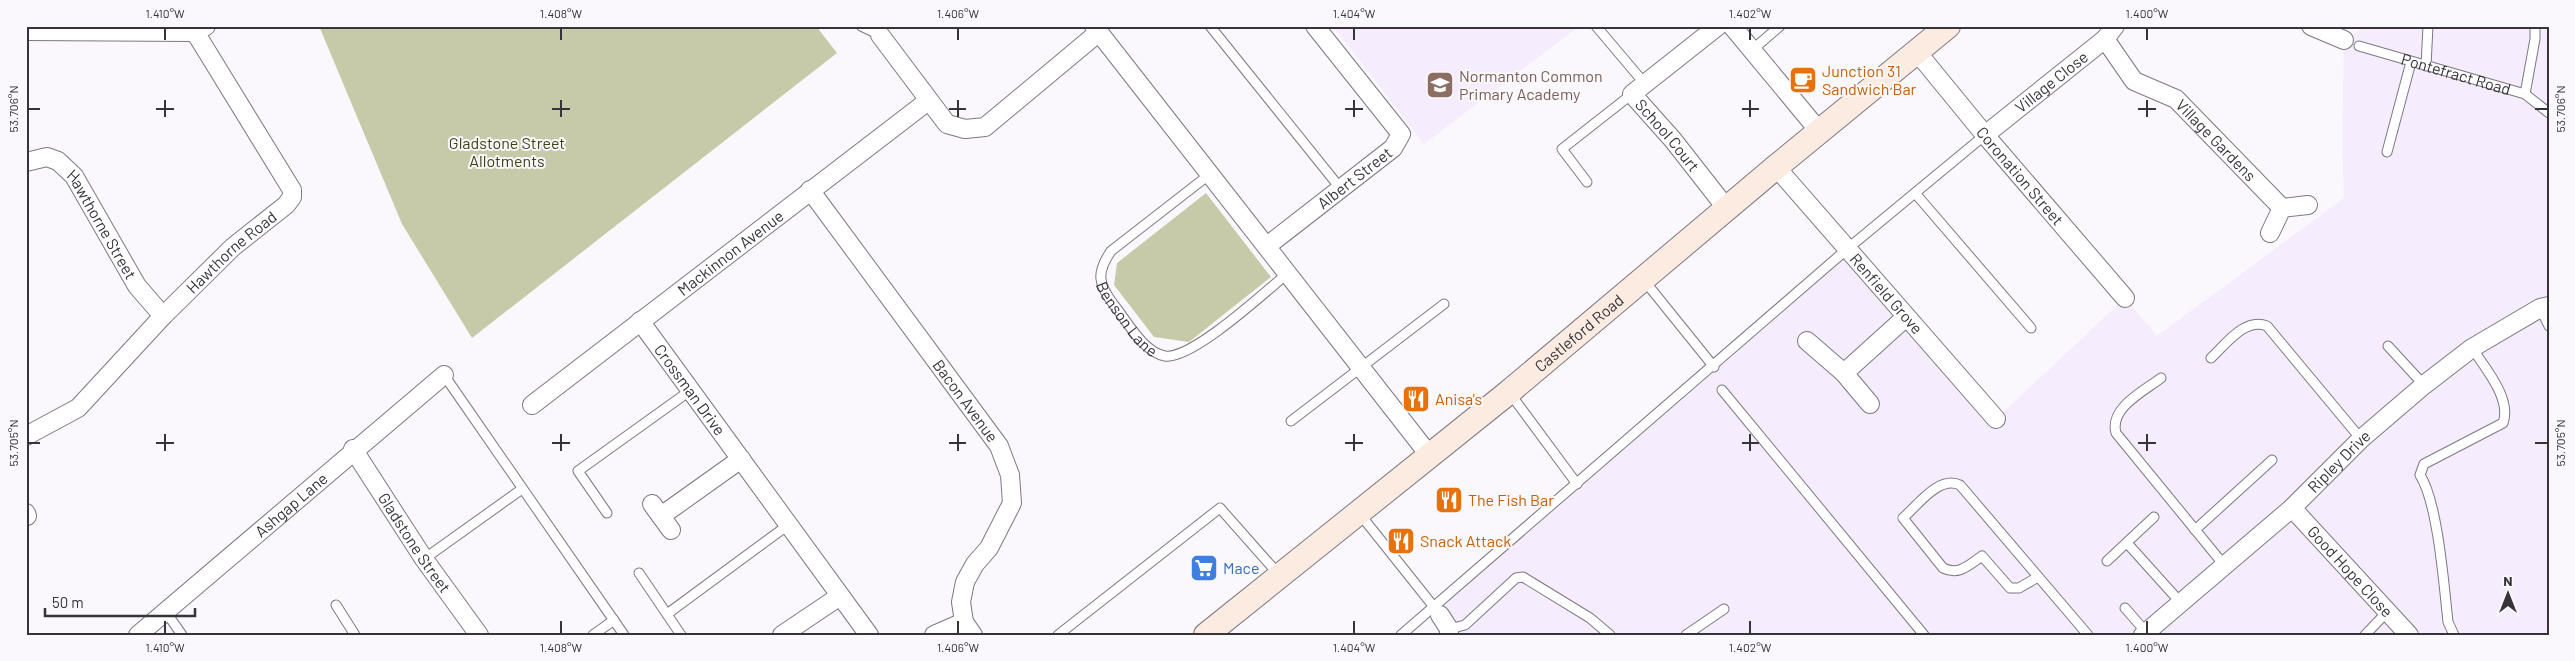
<svg xmlns="http://www.w3.org/2000/svg" width="2575" height="661" font-family="Barlow,sans-serif">
<style>
.built{fill:#f5ecfd}
.green{fill:#c7caa9}
.lines{fill:none;stroke-linecap:round;stroke-linejoin:round}
.lane-casing{stroke:#7e7784;stroke-width:11}
.street-casing{stroke:#7e7784;stroke-width:20}
.secondary-casing{stroke:#7e7784;stroke-width:26}
.lane{stroke:#fff;stroke-width:9}
.street{stroke:#fff;stroke-width:18}
.secondary{stroke:#fcebe0;stroke-width:24}
.ticks{fill:none;stroke:#363339;stroke-width:2}
.labels{text-anchor:middle;stroke-width:4;stroke-linejoin:round;paint-order:stroke}
.food-label{font-size:16px;fill:#c56008;stroke:#fbf8fd;text-anchor:start}
.street-label{font-size:16px;fill:#363339;stroke:#fbf8fd}
.education-label{font-size:16px;fill:#785e54;stroke:#fbf8fd;text-anchor:start}
.park-label{font-size:16px;fill:#3f4012;stroke:#fbf8fd}
.shop-label{font-size:16px;fill:#366cbe;stroke:#fbf8fd;text-anchor:start}
.neatline{fill:none;stroke:#363339;stroke-width:2}
.ticks-label{font-size:12px;text-anchor:middle;fill:#363339}
</style>
<rect width="100%" height="100%" fill="#fbf8fd"/>
<!-- built -->
<path class="built" d="M1333 26H1580L1424 144Z
M2360 26H2549V635H1449L1435 607 1846 250 1996 419 2125 298 2157 336 2344 198 2342 142 2344 40 2362 28Z"/>
<!-- green -->
<path class="green" d="M319 26H816L837 53 472 338 402 224Z
M1206 193 1271 277 1189 342 1154 337 1114 285 1117 263Z"/>
<g class="lines">
<!-- lane casing -->
<g class="lane-casing">
<g id="lane">
<path d="M861 26 880 35"/>
<path d="M1210 26 1341 189"/>
<path d="M1596 26 1645 84"/>
<path id="s1" d="M2359 46 2525 94 2549 113"/>
<path d="M1751 51 1780 26"/>
<path d="M2426 66 2428 26"/>
<path d="M2525 94 2535 39V26"/>
<path d="M2387 152 2411 62"/>
<path id="s2" d="M1210 174 1111 251C1096 273 1098 284 1114 305 1127 321 1143 352 1165 356 1192 360 1266 291 1288 273"/>
<path d="M1587 182 1562 149 1632 94"/>
<path d="M1915 193 2031 328"/>
<path d="M1643 279 1714 367"/>
<path d="M2540 308 2549 326"/>
<path d="M2388 346 2424 385"/>
<path d="M2211 358C2226 344 2245 317 2267 326L2361 439"/>
<path d="M444 375 624 635"/>
<path d="M2161 378C2144 391 2109 408 2116 433L2224 565"/>
<path d="M1722 390 1924 635"/>
<path d="M1509 392 1577 484"/>
<path d="M1291 421 1444 304"/>
<path d="M607 513 578 471 691 390"/>
<path d="M1359 513 1438 612"/>
<path d="M2195 530 2272 460"/>
<path d="M2127 543 2181 603"/>
<path d="M424 559 522 489"/>
<path d="M2107 561 2154 517"/>
<path d="M639 573 681 635"/>
<path d="M2038 577 2019 588H2010L1982 556C1969 565 1959 576 1943 568L1903 518C1918 505 1939 475 1960 485L2088 635"/>
<path d="M336 605 355 635"/>
<path d="M2125 608 2146 632"/>
<path d="M166 612 182 635"/>
<path d="M667 614 788 525"/>
<path d="M1449 629 1465 625 1516 578 1523 577 1590 618 1610 635"/>
<path d="M593 635 614 620"/>
<path d="M1058 635 1220 508 1280 576"/>
<path d="M1401 635 1846 250 1985 135"/>
<path d="M1686 635 1724 609"/>
<path d="M2365 635 2387 612"/>
<path d="M2454 635 2448 622C2444 586 2438 503 2420 475L2424 464 2503 423C2512 399 2485 368 2472 348"/>
</g>
</g>
<!-- street casing -->
<g class="street-casing">
<g id="street">
<path d="M1094 26 1430 456"/>
<path id="s3" d="M1718 26 1632 94 1673 140 1727 209"/>
<path d="M1732 26 1819 131"/>
<path d="M2311 26 2344 40"/>
<path d="M26 31 195 32 206 26"/>
<path d="M880 35 947 124 965 129 985 127 1099 32"/>
<path id="s4" d="M2105 39 2134 81 2176 99 2282 208"/>
<path id="s5" d="M1917 52 1985 135 2125 298"/>
<path id="s6" d="M1985 135 2105 39 2115 26"/>
<path id="s7" d="M26 162 47 157 58 161 74 176 137 286 163 316"/>
<path id="s8" d="M1776 167 1996 419"/>
<path id="s9" d="M810 190 999 446 1010 475 1012 503 989 548 975 564 965 582 961 602 964 622 973 635"/>
<path d="M2270 233 2282 208 2308 205"/>
<path id="s10" d="M1267 246 1393 148 1401 134 1315 26"/>
<path id="s11" d="M640 321 869 635"/>
<path d="M1807 341 1844 373 1870 404"/>
<path d="M1844 373 1906 317"/>
<path id="s12" d="M532 405 928 101"/>
<path id="s13" d="M26 436 78 408 163 316 233 247 286 205 292 197V190L195 32"/>
<path id="s14" d="M353 449 424 559 479 635"/>
<path d="M652 504 671 530"/>
<path id="s15" d="M2292 508 2409 635"/>
<path d="M26 513 27 516"/>
<path d="M661 516 741 459"/>
<path d="M1440 615 1449 629V635"/>
<path id="s16" d="M138 635 444 375"/>
<path d="M782 635 840 596"/>
<path d="M934 635 964 622"/>
<path id="s17" d="M2143 635 2292 508 2361 439 2424 385 2472 348 2540 308 2549 306"/>
</g>
</g>
<!-- secondary casing -->
<g class="secondary-casing">
<g id="secondary">
<path id="s18" d="M1206 635 1509 392 1776 167 1948 26"/>
</g>
</g>
<!-- lane -->
<use href="#lane" class="lane"/>
<!-- street -->
<use href="#street" class="street"/>
<!-- secondary -->
<use href="#secondary" class="secondary"/>
</g>
<!-- ticks -->
<path class="ticks" d="M165 28V40M561 28V40M958 28V40M1354 28V40M1750 28V40M2147 28V40M165 100V117M561 100V117M958 100V117M1354 100V117M1750 100V117M2147 100V117M28 109H40M156 109H174M552 109H570M949 109H966M1345 109H1363M1742 109H1759M2138 109H2156M2535 109H2548M165 434V451M561 434V451M958 434V451M1354 434V451M1750 434V451M2147 434V451M28 443H40M156 443H174M552 443H570M949 443H966M1345 443H1363M1742 443H1759M2138 443H2156M2535 443H2548M165 621V634M561 621V634M958 621V634M1354 621V634M1750 621V634M2147 621V634"/>
<!-- icons -->
<defs>
<g id="cafe-square" transform="scale(1.4375)"><rect x="-9" y="-9" width="18" height="18" rx="4" fill="#e8710a" stroke="#fbf8fd"/><path d="M-5.5-4.5H6V0H3Q3 3.5 0 3.5H-2.5Q-5.5 3.5-5.5 0ZM3-3.2v2h1.7v-2ZM-6 4.5H4V6H-6Z" fill="#fff"/></g>
<g id="school-square" transform="scale(1.4375)"><rect x="-9" y="-9" width="18" height="18" rx="4" fill="#8d6e63" stroke="#fbf8fd"/><path d="M0-5L7-2L0 1L-7-2ZM-4 1L0 2.5L4 1V4Q0 6-4 4Z" fill="#fff"/></g>
<g id="restaurant-square" transform="scale(1.4375)"><rect x="-9" y="-9" width="18" height="18" rx="4" fill="#e8710a" stroke="#fbf8fd"/><path d="M-5-6h1v4h1v-4h1v4h1v-4h1v5L-1.5 .5V6h-2V.5L-5-1ZM5-6V6H3V1.5H1.5Q1.5-4 5-6Z" fill="#fff"/></g>
<g id="supermarket-square" transform="scale(1.4375)"><rect x="-9" y="-9" width="18" height="18" rx="4" fill="#3f7fe0" stroke="#fbf8fd"/><path d="M-6-5.5h2.5l.6 2H6L4.5 2H-2.5L-4.4-4H-6ZM-1.5 3.2a1.3 1.3 0 1 0 .1 0ZM3 3.2a1.3 1.3 0 1 0 .1 0Z" fill="#fff"/></g>
</defs>
<g fill-rule="evenodd">
<use href="#cafe-square" x="1803" y="80"/>
<use href="#school-square" x="1440" y="85"/>
<use href="#restaurant-square" x="1416" y="399"/>
<use href="#restaurant-square" x="1449" y="500"/>
<use href="#restaurant-square" x="1401" y="541"/>
<use href="#supermarket-square" x="1204" y="568"/>
</g>
<g class="labels">
<!-- food labels -->
<g class="food-label">
<text x="1822" y="77">Junction 31<tspan x="1822" dy="18">Sandwich Bar</tspan></text>
<text x="1435" y="405">Anisa's</text>
<text x="1468" y="506">The Fish Bar</text>
<text x="1420" y="547">Snack Attack</text>
</g>
<!-- street labels -->
<g class="street-label">
<text dy="6" stroke="none"><textPath href="#s1" startOffset="101">Pontefract Road</textPath></text>
<text dy="6" stroke="none"><textPath href="#s6" startOffset="85">Village Close</textPath></text>
<text dy="6" stroke="none"><textPath href="#s3" startOffset="164">School Court</textPath></text>
<text dy="6" stroke="none"><textPath href="#s4" startOffset="154">Village Gardens</textPath></text>
<text dy="6" stroke="none"><textPath href="#s5" startOffset="161">Coronation Street</textPath></text>
<text dy="6" stroke="none"><textPath href="#s10" startOffset="111">Albert Street</textPath></text>
<text dy="6" stroke="none"><textPath href="#s7" startOffset="111">Hawthorne Street</textPath></text>
<text dy="6" stroke="none"><textPath href="#s12" startOffset="250">Mackinnon Avenue</textPath></text>
<text dy="6" stroke="none"><textPath href="#s13" startOffset="278">Hawthorne Road</textPath></text>
<text dy="6" stroke="none"><textPath href="#s8" startOffset="168">Renfield Grove</textPath></text>
<text dy="6" stroke="none"><textPath href="#s2" startOffset="204">Benson Lane</textPath></text>
<text dy="6" stroke="none"><textPath href="#s18" startOffset="480">Castleford Road</textPath></text>
<text dy="6" stroke="none"><textPath href="#s11" startOffset="85">Crossman Drive</textPath></text>
<text dy="6" stroke="none"><textPath href="#s9" startOffset="262">Bacon Avenue</textPath></text>
<text dy="6" stroke="none"><textPath href="#s17" startOffset="262">Ripley Drive</textPath></text>
<text dy="6" stroke="none"><textPath href="#s16" startOffset="201">Ashgap Lane</textPath></text>
<text dy="6" stroke="none"><textPath href="#s14" startOffset="112">Gladstone Street</textPath></text>
<text dy="6" stroke="none"><textPath href="#s15" startOffset="86">Good Hope Close</textPath></text>
</g>
<!-- education labels -->
<g class="education-label">
<text x="1459" y="82">Normanton Common<tspan x="1459" dy="18">Primary Academy</tspan></text>
</g>
<!-- park labels -->
<g class="park-label">
<text x="507" y="149">Gladstone Street<tspan x="507" dy="18">Allotments</tspan></text>
</g>
<!-- shop labels -->
<g class="shop-label">
<text x="1223" y="574">Mace</text>
</g>
</g>
<!-- border -->
<rect width="2575" height="661" fill="none" stroke="#fbf8fd" stroke-width="55"/>
<!-- north arrow -->
<g transform="translate(2508 594)" stroke="#fbf8fd" stroke-width="4" paint-order="stroke">
<path d="M0-4L9 19L0 12L-9 19Z" fill="#363339"/>
<text y="-8" font-size="14" font-weight="bold" text-anchor="middle" fill="#363339">N</text>
</g>
<!-- scale -->
<path d="M45 608v8h150v-8" fill="none" stroke="#363339" stroke-width="2.5"/>
<text x="52" y="608" font-size="15" fill="#363339" stroke="#fbf8fd" stroke-width="4" paint-order="stroke">50 m</text>
<rect x="28" y="28" width="2520" height="606" class="neatline"/>
<g class="ticks-label">
<text x="165" y="18">1.410°W</text>
<text x="561" y="18">1.408°W</text>
<text x="958" y="18">1.406°W</text>
<text x="1354" y="18">1.404°W</text>
<text x="1750" y="18">1.402°W</text>
<text x="2147" y="18">1.400°W</text>
<text transform="translate(14 109) rotate(-90)" y="4">53.706°N</text>
<text transform="translate(2561 109) rotate(-90)" y="4">53.706°N</text>
<text transform="translate(14 443) rotate(-90)" y="4">53.705°N</text>
<text transform="translate(2561 443) rotate(-90)" y="4">53.705°N</text>
<text x="165" y="652">1.410°W</text>
<text x="561" y="652">1.408°W</text>
<text x="958" y="652">1.406°W</text>
<text x="1354" y="652">1.404°W</text>
<text x="1750" y="652">1.402°W</text>
<text x="2147" y="652">1.400°W</text>
</g>
</svg>
